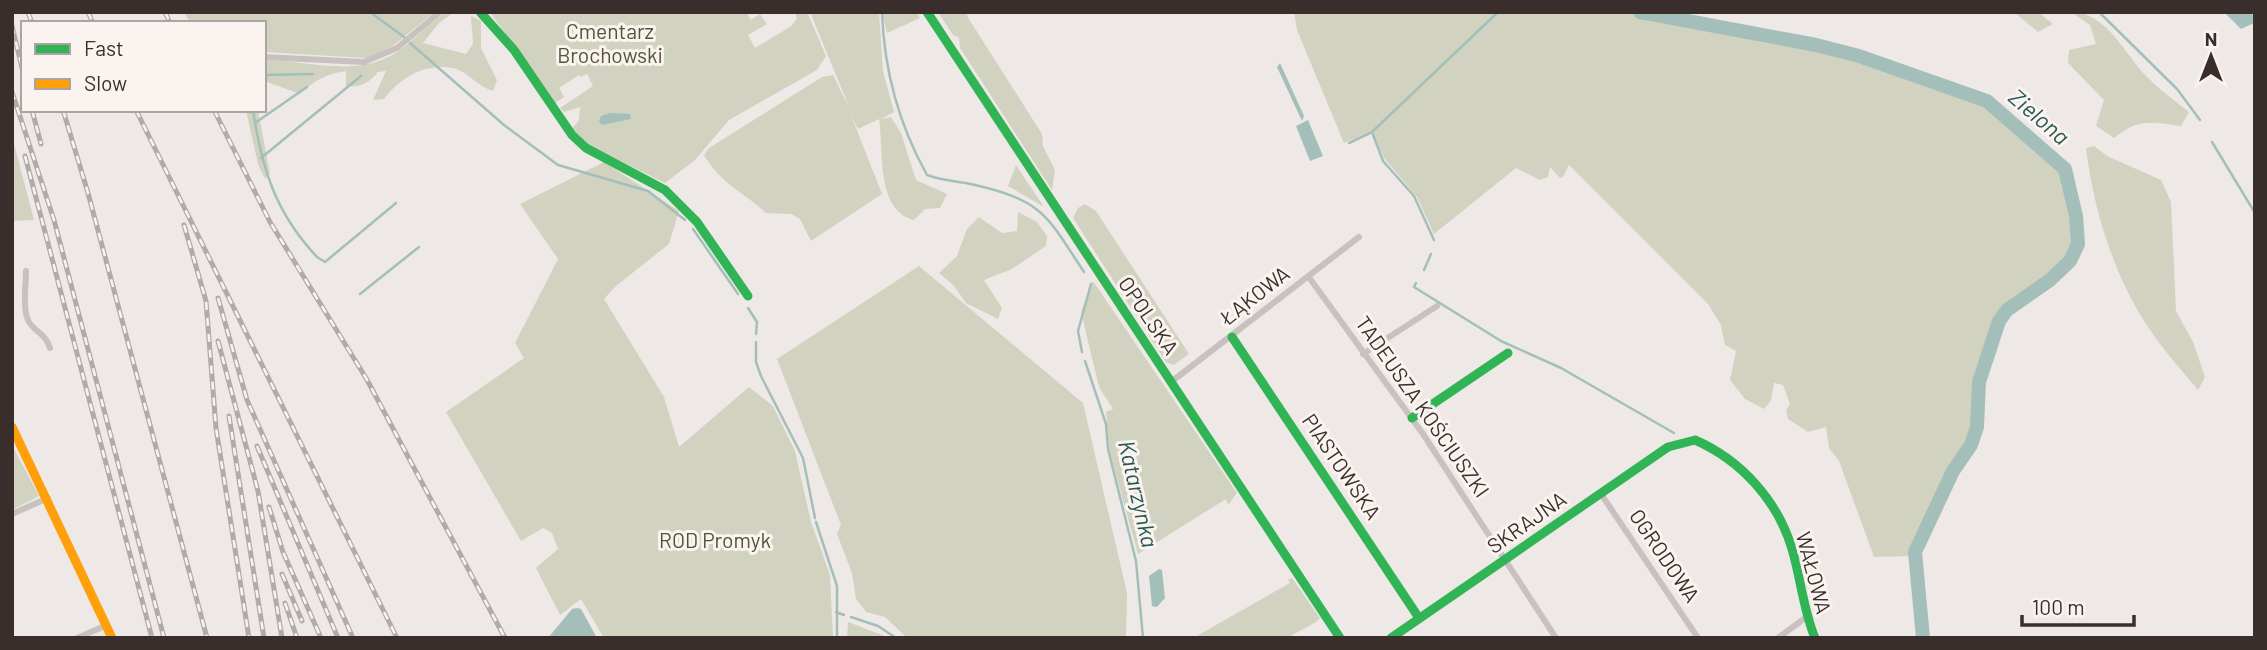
<svg xmlns="http://www.w3.org/2000/svg" width="2267" height="650" font-family="Barlow,sans-serif">
<style>
.green{fill:#d2d2c1}
.water{fill:#a4bfba}
.lines{fill:none;stroke-linecap:round;stroke-linejoin:round}
.stream{stroke:#a4bfba;stroke-width:2.5}
.river{stroke:#a4bfba;stroke-width:14}
.street{stroke:#c8c1bf;stroke-width:6}
.fast{stroke:#30b455;stroke-width:9}
.slow{stroke:#ff9f0a;stroke-width:9}
.rail-casing{stroke:#b0aba9;stroke-width:5}
.rail{stroke:#faf3ef;stroke-width:2.5;stroke-dasharray:8;stroke-linecap:butt}
.labels{text-anchor:middle;stroke-width:6;stroke-linejoin:round;paint-order:stroke}
.park-label{font-size:21px;fill:#4f5632;stroke:#faf3ef}
.street-label{font-size:21px;fill:#392e2c;stroke:#faf3ef}
.water-label{font-size:23px;font-style:italic;fill:#255852;stroke:#faf3ef}
</style>
<rect width="100%" height="100%" fill="#eee9e6"/>
<!-- green -->
<path class="green" d="M184 12H435L385 52 366 58 264 52V23H190Z
M446 12H454L439 23 423 43 466 54 473 44 471 16 481 21V48L497 80 493 91C478 87 469 73 456 69 426 61 400 78 384 99L373 100 386 71 378 72C369 83 360 88 346 86V71C326 74 315 80 300 94L267 82 264 86V60C303 60 346 75 384 59 407 49 425 26 446 12Z
M490 12H746L751 20 760 14 767 24 748 35 755 48 790 27 797 19 795 12H807L826 56 817 70 729 120 695 160 665 183 586 144 572 129 579 120 580 107 564 112 560 108 593 86 587 74 581 77 579 75 559 88 564 97 555 103Z
M810 12H879L883 71 894 112 881 119 891 117 901 133 916 180 947 194 940 208 925 209 914 220C875 210 884 149 879 119L858 129 851 115 882 194 811 241 800 219 791 214 766 213C742 191 722 185 704 155L709 148 822 77 833 75 850 109Z
M882 12H916L920 18 887 33Z
M938 12H968L967 16 1042 134 1043 146 1055 170 1052 190 960 48 959 38 953 35Z
M1294 12H1627L1741 31 1844 54 1983 102 2045 152 2067 177 2074 228 2071 251 2062 267 2000 314 1974 386 1971 438 1948 474 1918 535 1912 556 1874 557 1839 461 1829 448 1826 427 1808 432 1788 419 1786 410 1790 404 1783 385 1774 383 1771 400 1764 409 1745 399 1730 380 1736 351 1725 345 1721 325 1708 304 1569 165 1563 177 1560 178 1550 167 1548 177 1540 180 1516 168 1434 234 1417 197 1384 158 1371 131 1344 143 1297 30Z
M2014 12H2038L2053 24 2038 32Z
M2071 12C2107 12 2125 55 2147 77 2160 90 2175 101 2189 112L2181 126C2151 122 2138 118 2114 138L2096 126 2104 100 2068 63 2069 50 2096 44 2090 25Z
M246 110H258L270 174 265 179 258 164Z
M12 136 34 220 12 221Z
M2094 146 2107 156 2161 180 2171 202 2176 311 2193 342 2205 377 2198 390C2178 366 2155 340 2139 313 2110 263 2093 205 2086 148Z
M604 162 679 211 669 244 616 286 604 299 664 397 679 447 749 387 773 406 795 451 811 522 830 575 833 638H604L581 599 560 615 536 568 558 549 552 533 543 528 521 541 446 412 524 358 515 343 558 259 520 204Z
M1016 165 1044 207 1008 186Z
M1085 204 1096 211 1189 354 1174 365 1166 362 1073 218 1078 208Z
M1018 212 1037 222 1047 236 1046 246 1012 269 984 280 1002 308 998 319 966 303 954 286 939 273 957 256 967 229 979 217 1002 233 1017 231Z
M919 266 1083 403 1127 593 1126 638H907L885 617 866 612 856 599 852 573 837 534 841 525 777 359Z
M1093 281 1237 493 1228 505 1226 499 1138 554 1109 450 1106 412 1113 409 1099 387 1081 312Z
M12 445 39 496 12 510Z
M1292 578 1320 618 1316 622 1287 638H1193L1290 583 1288 580Z
M848 622 890 638H847Z"/>
<!-- water -->
<path class="water" d="M2224 12H2252L2254 23 2241 29Z
M1280 63 1304 116 1302 121 1277 67Z
M611 113 630 114 631 119 602 125 599 121 601 116Z
M1308 120 1323 156 1310 161 1296 126Z
M1159 569 1162 570 1165 598 1157 607 1152 606 1149 576Z
M577 608 581 609 597 638H548L572 609Z"/>
<g class="lines">
<!-- stream -->
<path class="stream" d="M370 12 404 37
M882 12C884 71 898 123 927 175 943 181 959 181 975 185 1044 201 1047 216 1084 272
M2099 12 2177 89 2200 120
M410 43 504 125 558 165 648 191 685 220
M264 75 313 74
M253 110C262 169 275 212 317 257L325 262 396 203
M255 123 307 87
M1372 132 1383 161 1414 196 1434 240
M2212 142 2255 213
M1349 143 1372 132 1498 12
M261 158 361 76
M693 229 738 294
M1424 270 1431 254
M1416 283 1414 287 1501 341 1561 368 1674 433
M360 294 419 247
M748 308 757 322 756 334
M756 342V362L761 376 803 458 815 518
M1082 352 1078 331 1091 284
M1085 361 1106 424 1108 449 1136 561 1143 638
M816 522 837 586V638
M836 612 844 615
M851 617 878 626 896 638"/>
<!-- river -->
<path class="river" d="M1640 12 1816 45 1859 56 1987 101 2065 169 2076 216 2078 244 2070 261 2050 280 2007 310 1999 321 1979 382 1977 427 1971 445 1953 471 1915 552 1923 638"/>
<!-- street -->
<path class="street" d="M264 57 364 62 397 48 440 12
M26 271C26 285 22 310 29 322 36 333 46 334 50 348
M1308 276 1423 434 1556 638
M1363 354 1437 306
M1171 382 1359 237
M1601 494 1698 638
M12 514 48 498
M77 638 107 625
M1778 638 1805 618"/>
<!-- fast -->
<path class="fast" d="M480 12 514 50 572 135 586 148 665 190 697 222 748 296
M927 12 1340 638
M1232 337 1419 618
M1412 418 1508 353
M1391 638 1668 447 1695 440C1741 460 1778 501 1792 549 1801 579 1803 609 1815 638"/>
<!-- slow -->
<path class="slow" d="M12 427 112 638"/>
<!-- rail casing -->
<g class="rail-casing">
<path id="rail" d="M28 12 32 23
M88 12 93 23
M165 12 170 23
M12 26 23 72
M12 92 54 220 164 638
M32 110 41 144
M63 110 88 193 207 638
M136 110 397 638
M214 110 270 222 366 378 505 638
M25 156 152 638
M184 225 206 301 216 428 249 638
M218 298 247 400 353 638
M218 341 258 491 282 638
M229 416 264 638
M257 446 338 638
M269 507 283 552 321 638
M282 574 302 621
M285 603 297 638"/>
</g>
<!-- rail -->
<use href="#rail" class="rail"/>
</g>
<g class="labels">
<!-- park labels -->
<g class="park-label">
<text x="610" y="39">Cmentarz<tspan x="610" dy="24">Brochowski</tspan></text>
<text x="715" y="548">ROD Promyk</text>
</g>
<!-- street labels -->
<g class="street-label">
<text transform="translate(1255 296) rotate(-38)" y="7">ŁĄKOWA</text>
<text transform="translate(1148 316) rotate(56)" y="7">OPOLSKA</text>
<text transform="translate(1422 407) rotate(55)" y="7">TADEUSZA KOŚCIUSZKI</text>
<text transform="translate(1341 467) rotate(56)" y="7">PIASTOWSKA</text>
<text transform="translate(1527 523) rotate(-35)" y="7">SKRAJNA</text>
<text transform="translate(1664 556) rotate(56)" y="7">OGRODOWA</text>
<text transform="translate(1813 573) rotate(75)" y="7">WAŁOWA</text>
</g>
<!-- water labels -->
<g class="water-label">
<text transform="translate(2039 117) rotate(41)" y="8">Zielona</text>
<text transform="translate(1138 494) rotate(77)" y="8">Katarzynka</text>
</g>
</g>
<!-- border -->
<rect width="2267" height="650" fill="none" stroke="#392e2c" stroke-width="28"/>
<!-- legend -->
<rect x="21" y="21" width="245" height="91" fill="#faf3ef" stroke="#ada4a1" stroke-width="2"/>
<rect x="35" y="44" width="35" height="10" fill="#30b455" stroke="#ada4a1" stroke-width="2"/>
<text x="84" y="56" font-size="21" fill="#392e2c">Fast</text>
<rect x="35" y="79" width="35" height="10" fill="#ff9f0a" stroke="#ada4a1" stroke-width="2"/>
<text x="84" y="91" font-size="21" fill="#392e2c">Slow</text>
<!-- north arrow -->
<g transform="translate(2211 56)" stroke="#faf3ef" stroke-width="5" paint-order="stroke">
<path d="M0-5L12 26L0 18L-12 26Z" fill="#392e2c"/>
<text y="-10" font-size="19" font-weight="bold" text-anchor="middle" fill="#392e2c">N</text>
</g>
<!-- scale -->
<path d="M2022 615v10h112v-10" fill="none" stroke="#392e2c" stroke-width="3.5"/>
<text x="2032" y="615" font-size="21" fill="#392e2c" stroke="#faf3ef" stroke-width="5" paint-order="stroke">100 m</text>
</svg>
